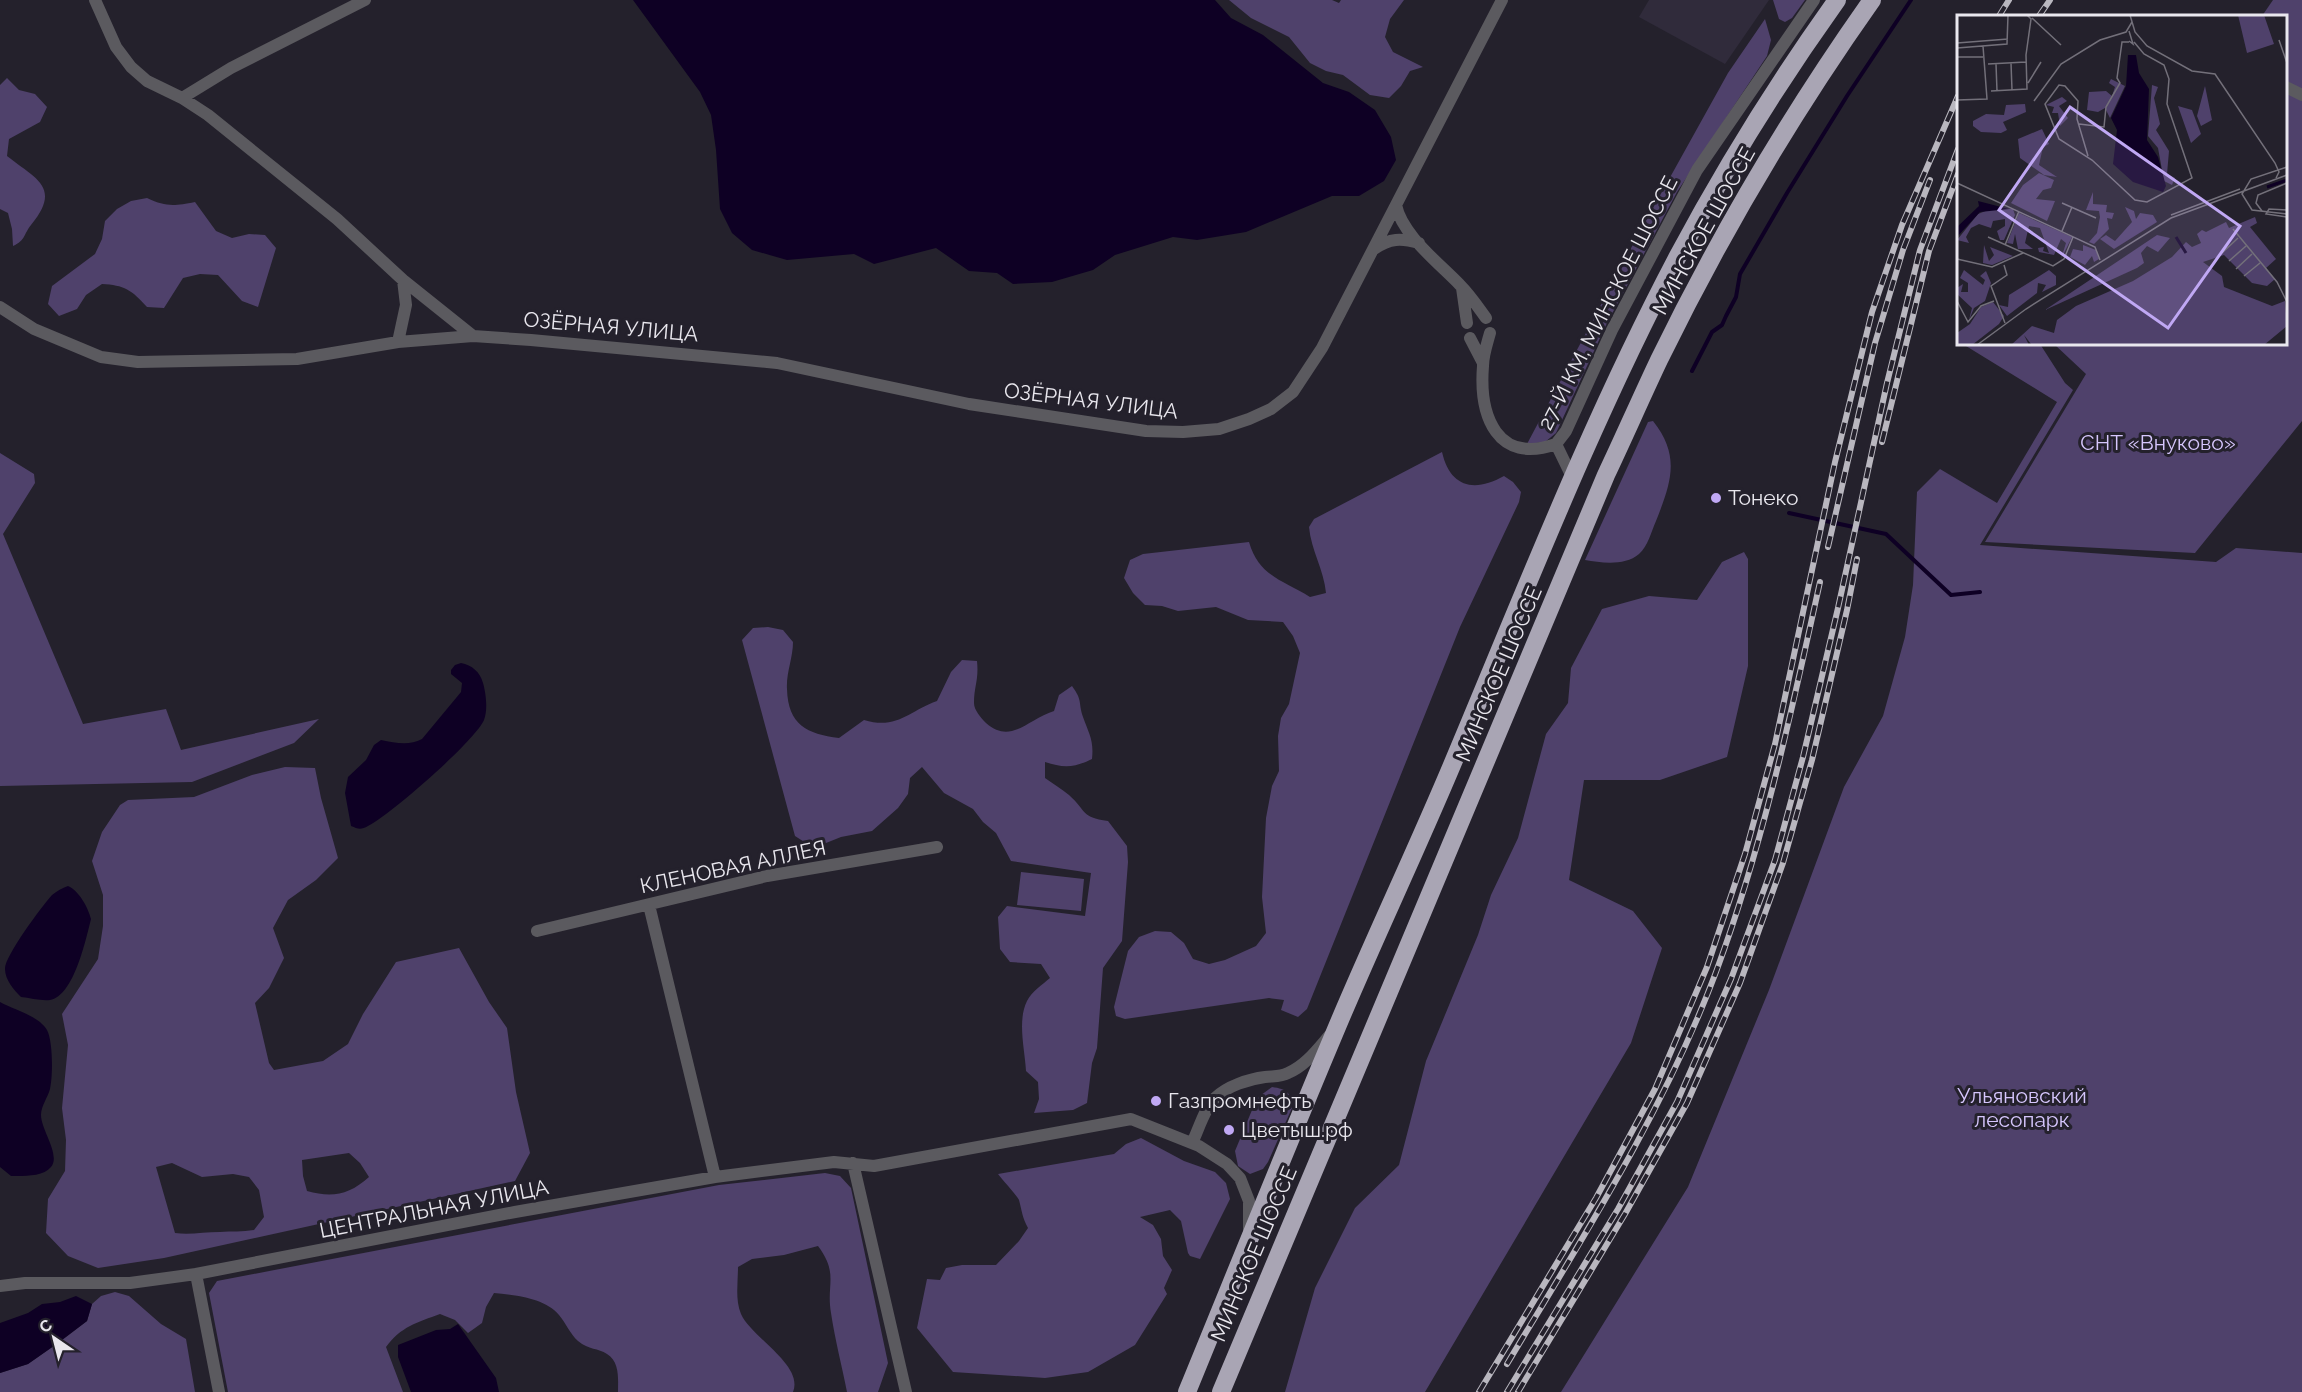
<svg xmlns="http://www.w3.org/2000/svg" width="2302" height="1392" font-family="Raleway,sans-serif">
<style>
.built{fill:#302b3b}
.green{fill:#4f416b;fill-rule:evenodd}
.water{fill:#0e0024}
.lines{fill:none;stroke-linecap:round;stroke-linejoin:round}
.stream{stroke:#0e0024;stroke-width:4}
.street{stroke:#5b5a5f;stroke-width:12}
.highway{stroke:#a9a5b4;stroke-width:18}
.rail-casing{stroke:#b9b7bf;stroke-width:6}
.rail{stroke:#24212c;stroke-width:4;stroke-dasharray:11;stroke-linecap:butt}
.poi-dot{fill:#c0a8f4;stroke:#24212c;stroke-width:2}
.labels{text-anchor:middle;stroke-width:6;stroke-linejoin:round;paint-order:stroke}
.street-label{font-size:21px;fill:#e9e7ee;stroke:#24212c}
.park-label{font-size:21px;fill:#d6c6fd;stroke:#24212c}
.poi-label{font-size:21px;fill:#e9e7ee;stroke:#24212c;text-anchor:start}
.inset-river{fill:none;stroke:#0e0024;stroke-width:3}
.inset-road{fill:none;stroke:#73707a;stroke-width:1.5}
.view{fill:#c0a8f4;fill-opacity:0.15;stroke:#c0a8f4;stroke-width:3}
.inset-edge{fill:none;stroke:#e9e7ee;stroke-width:3}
</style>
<rect width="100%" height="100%" fill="#24212c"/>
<!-- built -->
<path class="built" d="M1649 0H1769L1725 64 1639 17Z"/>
<!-- green -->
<path class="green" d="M1229 0H1332L1339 3 1341 0H1404L1390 19 1385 37 1393 52 1423 67 1410 71 1401 86 1389 98 1370 95 1343 75 1326 71 1310 63 1289 37 1251 18Z
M1773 0H1805L1792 18 1785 22 1779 19Z
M2273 0H2302V421L2195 553 1985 542 2086 374 2054 344H2286V16H2262Z
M1765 19 1771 40 1767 56 1677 192 1606 325 1556 433 1545 442 1527 444 1638 235 1728 73Z
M7 78 19 90 35 94 47 107 40 122 9 139 7 156C36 179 62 187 31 225 23 235 26 240 13 246L12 229 8 213 0 209V85Z
M147 198C166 207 174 206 195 202L216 231 232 238 249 234 265 235 276 248 258 307 242 301 218 275 200 274 183 278 164 308 147 307C132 290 124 285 102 284L86 295 77 309 59 316 48 304 52 286 95 254 102 239 105 221 117 209 131 201Z
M1966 344H2040L2065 383 2073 390 1980 545 2216 562 2236 548 2302 553V1392H1561L1688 1187 1769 990 1844 787 1883 716 1905 637 1913 585 1917 492 1940 469 1997 503 2057 402 1966 346Z
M1653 421C1681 456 1671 483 1656 521 1651 532 1648 546 1639 554 1625 566 1602 563 1585 560L1648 422Z
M1442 452C1450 487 1474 493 1504 476L1513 482 1521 492 1519 502 1460 627 1307 1009 1298 1017 1281 1010 1284 1000 1269 998 1125 1019 1116 1016 1114 1007 1128 951 1139 937 1155 931 1171 932 1184 943 1193 959 1209 964 1225 960 1256 946 1266 933 1262 897 1266 818 1272 786 1279 771 1278 736 1281 718 1289 704 1300 653 1293 636 1283 622 1248 620 1216 607 1178 611 1162 606 1145 605 1133 593 1124 578 1130 560 1143 554 1249 542C1259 576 1282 580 1310 597L1326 593C1324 570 1311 550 1309 527L1314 519Z
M0 453 34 474 35 483 3 534 83 724 166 709 181 750 319 719 294 743 192 782 0 786Z
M1744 552 1748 559V666L1727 757 1660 780H1584L1569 880 1633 911 1662 948 1631 1043 1425 1392H1285L1315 1288 1355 1208 1399 1165 1426 1061 1478 935 1491 895 1518 838 1546 734 1568 703 1571 668 1602 609 1649 596 1697 600 1722 562Z
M768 627 783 630 793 642C793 658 786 673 787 689 788 725 807 734 839 738L864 720C897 730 909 711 937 701L951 672 962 660 977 661C979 680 974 686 974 703 974 710 981 718 986 723 1011 745 1028 719 1054 711L1059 695 1072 686C1083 701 1078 702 1083 717 1089 734 1094 740 1092 759 1074 768 1063 768 1045 762V778C1053 784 1062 789 1069 795 1087 811 1080 817 1108 821L1127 846 1128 862 1122 941 1103 968 1097 1048 1092 1063 1087 1103 1073 1110 1034 1113 1039 1099 1038 1082 1026 1071C1025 1050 1017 1021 1027 1001 1032 991 1042 985 1050 978L1041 964 1010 962 1000 949 998 917 1007 906 1085 916 1091 873 1011 861 996 833 983 822 973 809 944 793 922 767 910 778 908 794 898 808 872 831 841 837 826 843 809 845 795 836 742 640 753 628Z
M285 767 315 768 321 798 338 858 316 880 288 900 273 928 284 958 269 988 255 1003 269 1063 274 1070 323 1061 348 1044 363 1014 396 962 459 948 489 1002 507 1028 516 1092 530 1153 515 1181 164 1258 98 1268 68 1256 46 1233 48 1199 65 1171 66 1140 62 1108 68 1045 62 1014 98 959 103 926V895L92 861 102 832 120 805 128 800 194 797 252 775ZM349 1153 360 1163 369 1177C349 1195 332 1198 307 1191L303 1176 302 1160ZM172 1163 202 1177 233 1174 249 1177 259 1190 264 1217 254 1230C242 1232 232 1231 220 1232 204 1232 190 1235 175 1233L156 1167Z
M1021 872 1084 879 1081 911 1017 905Z
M1272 1087C1287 1089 1292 1093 1292 1108L1268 1162 1263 1169 1250 1174 1238 1166 1235 1151 1257 1098Z
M1141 1138 1184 1161 1215 1172 1226 1183 1230 1199 1200 1259 1190 1256 1188 1253 1181 1221 1170 1210 1140 1217 1153 1225 1161 1239 1163 1256 1172 1270 1164 1288 1167 1294 1135 1345 1088 1372 1045 1378 953 1372 917 1328 927 1279 940 1280 946 1268 962 1265H996L1019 1241 1028 1228C1022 1217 1022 1211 1019 1200 1016 1194 1003 1181 998 1174L1114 1154 1126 1144Z
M825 1173 840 1176 851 1188 888 1363 878 1392H847C842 1366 835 1340 831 1313 826 1284 839 1274 818 1246L784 1255 752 1259 738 1267C738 1283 735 1299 741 1314 751 1337 804 1365 793 1392H618C618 1379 620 1362 607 1354 598 1348 589 1350 578 1341 570 1334 566 1323 559 1315 545 1298 515 1295 494 1293L486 1307 482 1323 468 1333 455 1320 440 1314C418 1322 400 1327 386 1347L403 1392H228L209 1293 217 1281 719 1185Z
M115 1292 129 1296 161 1324 186 1339 195 1392H0V1373L28 1364 58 1343 87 1321 92 1304 101 1296Z"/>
<!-- water -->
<path class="water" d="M633 0H1215L1231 18 1263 35 1323 83 1349 92 1375 110 1391 137 1396 160 1384 181 1359 196H1332L1246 232 1197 240 1173 237 1115 255 1093 270 1052 282 1013 284 997 273 969 271 936 248 874 264 854 254 787 260 752 250 732 233 720 209 716 150 711 115 700 92Z
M461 663C472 665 480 672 483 683 486 693 488 710 484 720 475 741 390 815 368 826 361 830 358 829 351 826L345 793 348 777 366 760 374 745 381 740C396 743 409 746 422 739L461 692 462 683 451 674V670L455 665Z
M68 886C79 891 88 907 91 919 86 939 74 996 50 1000 41 1001 30 998 21 997 14 990 5 980 5 969 4 957 42 906 52 895 57 891 62 888 68 886Z
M0 1002C14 1010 38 1015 47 1030 53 1041 53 1076 50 1089 48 1097 41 1106 41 1115 41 1130 61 1155 51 1167 43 1177 23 1176 11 1176L0 1167Z
M76 1296 92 1304 87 1321 58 1343 28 1364 0 1373V1323L28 1313 42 1304 60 1302Z
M458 1324 496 1378 499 1392H411L398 1357V1345L436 1330 450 1329Z"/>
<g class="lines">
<!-- stream -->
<path class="stream" d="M1692 371 1712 332 1722 325 1726 316 1736 297 1740 274 1787 193 1847 96 1911 0
M1789 513 1886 534 1951 595 1980 592"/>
<!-- street -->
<path class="street" d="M95 0 116 47 131 67 147 81 182 98 208 115 337 219 403 280 473 336
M2286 87 2302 95
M182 98 231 68 365 0
M1396 205C1402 235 1439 263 1460 285 1470 295 1478 307 1486 318
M1374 249C1390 238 1401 238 1419 243
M1462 288 1467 323
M0 307 34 329 101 357 138 362 297 359 398 342 473 336 531 340 777 363 969 404 1146 431 1183 432 1219 429 1249 419 1271 409 1293 392 1322 348 1502 0
M1490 333C1487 344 1483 355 1483 366 1479 416 1497 465 1556 444
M1470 338 1483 363
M398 342 406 305 403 280
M1572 477 1556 444 1566 431 1612 330 1697 170 1814 0
M649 905 715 1177
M537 931 767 876 937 847
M1192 1143C1199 1129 1204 1109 1215 1098 1227 1086 1249 1079 1265 1077 1273 1076 1281 1077 1288 1073 1305 1066 1317 1050 1329 1036
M853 1163 906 1392
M196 1274 219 1392
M0 1286 25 1283H130L196 1274 515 1212 715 1177 834 1162 874 1166 1131 1119 1199 1146 1227 1164 1240 1178 1249 1201V1229"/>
<!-- highway -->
<path class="highway" d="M1187 1392C1237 1270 1286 1148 1337 1027 1374 939 1415 853 1452 765 1524 594 1591 421 1678 256 1725 168 1779 81 1837 0
M1221 1392 1606 475C1624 437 1641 398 1659 360 1720 235 1792 113 1872 0"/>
<!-- rail casing -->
<g class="rail-casing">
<path id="rail" d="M1999 16 2009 0
M2039 16 2050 0
M1882 442 1929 251 1958 174
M1828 547 1875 343 1903 250 1930 180
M1507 1364C1583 1237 1664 1111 1716 972 1763 845 1791 714 1820 582
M1479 1392 1596 1198 1655 1089 1707 967 1745 854 1775 744 1835 462 1872 312 1902 225 1958 96
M1507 1392 1618 1209 1677 1102 1731 979 1775 860 1803 757 1838 608 1887 383 1920 250 1958 149
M1518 1392 1625 1214 1687 1103 1740 983 1783 863 1812 760 1847 610 1857 559"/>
</g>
<!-- rail -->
<use href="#rail" class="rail"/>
</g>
<!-- markers -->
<g class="poi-dot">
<circle cx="1716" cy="498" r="6"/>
<circle cx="1156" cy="1101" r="6"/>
<circle cx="1229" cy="1130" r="6"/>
</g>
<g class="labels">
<!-- street labels -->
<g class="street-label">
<text transform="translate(1704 231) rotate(-61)" y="7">МИНСКОЕ ШОССЕ</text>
<text transform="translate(1608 303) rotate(-63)" y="7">27-Й КМ, МИНСКОЕ ШОССЕ</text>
<text transform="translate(611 327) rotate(5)" y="7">ОЗЁРНАЯ УЛИЦА</text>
<text transform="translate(1091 401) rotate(7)" y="7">ОЗЁРНАЯ УЛИЦА</text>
<text transform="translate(1499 674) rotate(-67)" y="7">МИНСКОЕ ШОССЕ</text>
<text transform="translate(733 867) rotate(-12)" y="7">КЛЕНОВАЯ АЛЛЕЯ</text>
<text transform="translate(434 1209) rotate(-11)" y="7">ЦЕНТРАЛЬНАЯ УЛИЦА</text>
<text transform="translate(1254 1254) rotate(-67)" y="7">МИНСКОЕ ШОССЕ</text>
</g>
<!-- park labels -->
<g class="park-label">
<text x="2158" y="450">СНТ «Внуково»</text>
<text x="2022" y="1103">Ульяновский<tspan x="2022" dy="24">лесопарк</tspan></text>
</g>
<!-- poi labels -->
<g class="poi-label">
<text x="1728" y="505">Тонеко</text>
<text x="1168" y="1108">Газпромнефть</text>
<text x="1241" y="1137">Цветыш.рф</text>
</g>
</g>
<!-- overview -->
<g transform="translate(1957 15)">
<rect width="330" height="330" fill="#24212c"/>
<path d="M281 0H307L317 29 290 38ZM154 64 168 71 153 103 148 93 141 97 130 95 132 77 149 76 155 81 158 72 152 68ZM195 70 201 72 197 83 203 109 199 115 212 136 210 159 218 163 215 170 207 166 201 133 191 121ZM248 71 255 105 244 111 240 101ZM105 82 110 86 102 91 111 103 103 111 101 98H95L97 92 89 90ZM68 89 69 97 46 107 50 115 44 118 24 117 16 111V106L29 99 47 100 49 90ZM221 91 235 95 244 119 234 128ZM85 114 92 129 86 132 82 150 100 162 87 160 63 143 61 124ZM82 158 97 165 94 173 86 175 79 184 98 186 90 206 54 188 66 170ZM136 177V189L150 190 149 197 157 198 155 204 150 203 152 214 137 229 132 227 140 218 143 202 142 196 129 195ZM168 192 177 196 179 204 183 198 196 200 200 207 157 234 143 224 149 220 158 226 175 207ZM36 193 56 194 58 200 47 225H43L40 216 48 211V204L36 206 34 213 22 209 14 213 9 222 12 228 0 225 21 199ZM62 198 115 222 104 244 109 228 104 224 97 240 82 237 81 233 87 232 86 236 92 238 83 213 72 211 68 228 76 234H61L58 219 56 229 50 228ZM298 202 300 208 293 212 319 244 309 253 318 264 310 271 295 268 267 240 246 247 265 261 267 272 315 291 328 286 330 311 307 330H80L74 329 67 320 72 330H54L75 311 97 318 100 305 119 291 176 266 215 242 229 227 235 232 244 228 240 219 245 215 249 217 269 207 272 213ZM200 220 213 223 201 237 190 231 184 238 187 248 180 253 88 295ZM27 230 32 246 37 240 33 232 56 241 35 250 26 248ZM126 230 139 235 142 244 137 247 135 241 128 250 113 242 116 234 126 236ZM7 255 26 270 28 265 23 261 29 256 34 268 28 286 17 293 12 305 15 293 0 279V273L6 269 4 277H11V268L3 263ZM92 255 99 261V270L85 277 89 270 81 268 80 278 50 301 42 290 51 292 52 280ZM36 287 47 301 42 309 15 330H0V318L13 309 24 292Z" fill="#4f416b"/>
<path d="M171 40H179L182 58 192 74 190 125 201 142 209 171 206 177 176 167 156 149 160 115 154 103 169 71ZM21 186 52 194 23 197 0 222V212L22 191Z" fill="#0e0024"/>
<path class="inset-river" d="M310 172 330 165M219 222 229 238"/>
<path class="inset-road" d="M173 0 178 17 190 31 235 56 258 59 318 148 322 157 319 163M75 3 104 30M172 16 176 29 172 26M322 25 330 48M0 28 51 24M0 33 50 29 51 0M0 42H26M54 48 55 75M31 49 69 47M39 49 40 76M71 68 84 47M34 76 70 74 69 40 74 4 70 0M0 85 30 84 26 31M77 86 104 49 143 25 169 17 175 7M122 109 147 112 149 92 163 68 160 63 165 27H172M131 141 120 104 121 86 108 71 102 70 88 89 102 124 135 145 178 185 190 187 235 163 210 89 212 64 207 50 187 39 177 27M330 152 294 164 285 179 295 195 330 199M0 168 138 232 143 245M105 188 139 203M330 195 312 194 309 199 330 202M305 196 299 188 301 180 330 168M214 200 283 174M276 214 320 267 330 287M105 216 115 192M31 222 96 251 107 244 116 222M48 230 62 196M265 238 281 223M0 244 35 252 66 238M272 246 289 231M47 250 50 260 34 271 48 308M279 254 295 239M287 261 303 248M0 286 11 307 24 291 37 286M20 330 69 294 214 203 330 160"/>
<path class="view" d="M113 92 283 211 211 313 42 195Z"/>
<rect width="330" height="330" class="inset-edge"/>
</g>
<!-- north arrow -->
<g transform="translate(54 1338) rotate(325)" stroke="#24212c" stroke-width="4.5" paint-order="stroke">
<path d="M0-4.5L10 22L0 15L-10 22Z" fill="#e9e7ee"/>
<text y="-9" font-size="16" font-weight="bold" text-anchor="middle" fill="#e9e7ee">С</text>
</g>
</svg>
